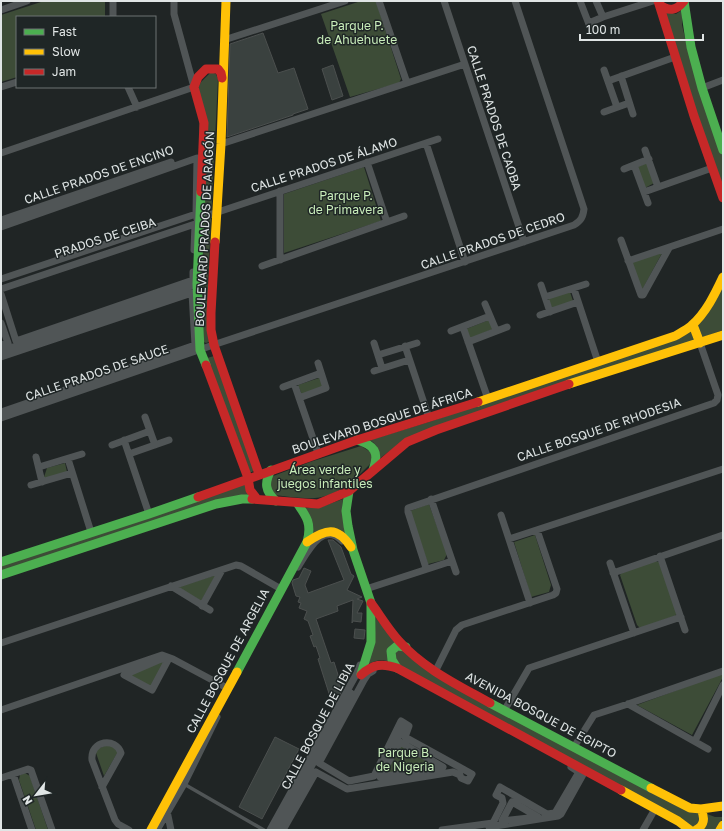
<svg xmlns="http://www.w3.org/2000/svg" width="724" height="831" font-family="'Golos Text',sans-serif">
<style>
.green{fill:#3d4c37}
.building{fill:#3a413f;stroke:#4b4f4e}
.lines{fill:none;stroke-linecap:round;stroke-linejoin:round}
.lane{stroke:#505556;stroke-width:3.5}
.street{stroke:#505556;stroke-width:7}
.fast{stroke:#4caf50;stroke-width:9}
.slow{stroke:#ffc107;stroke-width:9}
.jam{stroke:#c62828;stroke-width:9}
.labels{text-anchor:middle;stroke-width:3;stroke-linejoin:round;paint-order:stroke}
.park-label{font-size:12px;fill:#c9edba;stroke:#1f2626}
.street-label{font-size:12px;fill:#e0e5e5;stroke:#1f2626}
</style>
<rect width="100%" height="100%" fill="#202525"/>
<!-- green -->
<path class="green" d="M44 1H105V17H17V77L1 82V15Z
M361 1H376L401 79 399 83 350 97 321 14Z
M682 10V25L688 51 723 156V190L691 100 665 11 676 14Z
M211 72 216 74 218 79 208 280 210 340 209 342 206 343 204 342 201 289 199 86 201 82Z
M647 163 654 183 645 188 637 167Z
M364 167 381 221 284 253V194Z
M662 253 641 292 631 261Z
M723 284V330L704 337 698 334 696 327Z
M570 292 573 301 552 308 548 298Z
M489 320 493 329 469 339 466 329Z
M690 331 697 340 407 438 379 459C379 451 378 445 370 440L432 421Z
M214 356 254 470 252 472H250L207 358Z
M322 377 325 386 302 395 298 385Z
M361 446 372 453V462C357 478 339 496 315 498 301 499 286 496 271 495L268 478 310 462Z
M65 463 67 472 43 480 47 468Z
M246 483 250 496 1 572V566Z
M343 499 342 511 346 535 313 534 305 508H318Z
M429 504 447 554 444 560 428 564 410 511Z
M535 535 551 585 549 592 531 597 514 542Z
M655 561 659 562 677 613 675 616 640 628 637 625 620 575 622 572Z
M216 575 201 601 178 587Z
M376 618 396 643 390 662C381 659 377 660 368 664L375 633Z
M404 650 417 662 698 812 702 821 692 828 399 666 395 659 396 651Z
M161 659 168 660 152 690 124 675Z
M723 673V677L692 735 637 705Z
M400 742 443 767 380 777Z
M109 744 119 750 104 776 95 750Z
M25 773 30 776 48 830H36L19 780 20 775Z
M707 814 715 817H723L717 830H701Z"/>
<!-- building -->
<path class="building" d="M263 33 278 73 294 68 308 109 293 114V115L227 137 230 44Z
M333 65 343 96 332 100 322 69Z
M328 540H333L341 547 351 574 354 576 347 590 362 597 357 599 363 601 357 613H362L361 622 353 621 352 623 353 600 337 606 338 611 316 619 331 663 334 662 339 678 337 679 342 691 333 706 318 659 320 658 316 646 314 647 310 636 313 635 308 621 304 619 307 611 299 608 301 603 298 602 300 597 296 596 292 583 293 580 299 578 304 568 311 571 305 585 308 593 344 580Z
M355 629 365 630 364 639 354 638Z
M275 737 299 749 262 819 239 807Z"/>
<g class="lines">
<!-- lane -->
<path class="lane" d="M184 784 264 830"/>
<!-- street -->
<path class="street" d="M379 1 407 83
M444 1 524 242
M580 1 592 32
M596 1 603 17
M1 10 27 1
M113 17V1
M589 23 603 17 653 1
M224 40 345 1
M604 70 617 107
M621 76 633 114
M608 81 675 57
M1 87 17 82
M128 87 137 107
M702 88 723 80
M604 112 629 103
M426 143 465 262
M221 144 465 64
M645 150 658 187
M1 153 194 87 174 14V1
M367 162 387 222
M634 165 648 203
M624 169 649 159
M644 192 712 168
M197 219 438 139
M1 220 171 162
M1 227 197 158 196 214 1 279
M621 240 641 295H643L669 248
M280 260V191
M628 261 723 229
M262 266 404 216
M541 285 550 312
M1 289 195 224 194 250
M574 289 598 362
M1 294 16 341 193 280V272
M545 297 586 284
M485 304 496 330
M540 315 578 302
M1 323 8 343 1 345
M463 327 488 399
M451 331 490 316
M468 342 507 327
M374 343 382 368
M405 346 429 418
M1 351 197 284
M378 355 417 343
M1 357 192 293 195 345 1 412
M374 371 409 360
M294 383 318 453
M283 387 321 373
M299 398 326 388 318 363
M145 417 155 445
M1 418 219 343 574 225C581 221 583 217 584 209L515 1
M124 440 149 514
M112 445 150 431
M129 454 169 440
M36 457 42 482
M68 459 91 532
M39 467 82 454
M31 485 72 473
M431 499 456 572
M501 515 530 603
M509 539 723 469
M660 556 685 630
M610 563 634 633
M298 567C307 553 323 520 342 541
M426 568 408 512V508L714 403 717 400 718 395 700 343
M613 573 723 535
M171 586 210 610
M366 589 452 561
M202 606 222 570
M1 643 236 565 241 566 281 589
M161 659 168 660 152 690 124 675Z
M435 672 456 630 462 625 553 595 556 593 557 589 537 530
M628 704 708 749
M1 710 162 655 173 659 227 688
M504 711 529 668 681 617
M695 741 723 685
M400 742 443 767 380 777Z
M394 745 404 726
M574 747 594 715 628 704 723 671
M13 774 32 830
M1 778 28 769 31 770 52 830
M102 787 121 753C116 737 90 740 92 760L115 820 118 824 129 830
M512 802 538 817 502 821Z
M167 811 171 830
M489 827 558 816 561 814 585 771
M157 830 184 784 217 717
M270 830 357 673 360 665
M277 830 351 693
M283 830 316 772 347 789 453 772 460 775 461 778 468 781 472 774 405 737 409 726 401 721 374 776 349 781 319 763 364 680 368 674 373 671
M442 830 493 823 503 803 502 798 496 795 500 787 547 814 555 813 579 772 571 767
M643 830 655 809"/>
<!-- fast -->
<path class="fast" d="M684 1 691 47 702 88 723 150
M201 192 197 284 200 350 206 365
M357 440C374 445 380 452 373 470
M271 470C264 483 265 491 276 501
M349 491 346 511 348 526 353 550 371 603V642L361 674
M1 562 149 514 198 497
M1 575 216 504 242 499H252
M397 668 392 660 391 651 397 646 406 647
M237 672 307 542C312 524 307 517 297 503
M490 703 651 788"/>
<!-- slow -->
<path class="slow" d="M215 242 221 144 226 1
M693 325 700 343
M569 384 723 335
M478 402 675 336C680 333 686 330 691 326 706 313 715 294 723 277
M307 542C326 529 337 526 351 547
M651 788 690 808 701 809 723 806
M621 790 678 821 690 830
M151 830 237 672
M696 830C705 825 705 818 701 809
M720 830 723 825"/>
<!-- jam -->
<path class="jam" d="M658 1 694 116 723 198
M659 4C669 12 676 11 684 1
M201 192 204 123 194 87 198 77 206 69H218L221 73 222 78
M215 242 211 313V330L214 345 259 474
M206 365 248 478 250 490 257 499
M198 497 357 440 478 402
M252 499 318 504 349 491 407 442 436 430 569 384
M371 603C380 615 388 629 399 641 424 669 458 685 490 703
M361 675C373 664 382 663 397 668L621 790"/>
</g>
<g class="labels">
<!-- park labels -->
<g class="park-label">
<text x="357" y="30">Parque P.<tspan x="357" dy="14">de Ahuehuete</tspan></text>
<text x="346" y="200">Parque P.<tspan x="346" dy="14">de Primavera</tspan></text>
<text x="325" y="474">Área verde y<tspan x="325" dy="14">juegos infantiles</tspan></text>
<text x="405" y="757">Parque B.<tspan x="405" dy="14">de Nigeria</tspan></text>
</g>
<!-- street labels -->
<g class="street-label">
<text transform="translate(494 118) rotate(72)" y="4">CALLE PRADOS DE CAOBA</text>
<text transform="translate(324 165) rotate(-18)" y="4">CALLE PRADOS DE ÁLAMO</text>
<text transform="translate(99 175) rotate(-19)" y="4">CALLE PRADOS DE ENCINO</text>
<text transform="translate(205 229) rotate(-87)" y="4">BOULEVARD PRADOS DE ARAGÓN</text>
<text transform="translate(105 238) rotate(-18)" y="4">PRADOS DE CEIBA</text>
<text transform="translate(493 241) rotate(-19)" y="4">CALLE PRADOS DE CEDRO</text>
<text transform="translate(97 373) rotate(-19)" y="4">CALLE PRADOS DE SAUCE</text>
<text transform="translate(382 421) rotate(-18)" y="4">BOULEVARD BOSQUE DE ÁFRICA</text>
<text transform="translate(599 430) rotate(-19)" y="4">CALLE BOSQUE DE RHODESIA</text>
<text transform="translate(228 661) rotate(-62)" y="4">CALLE BOSQUE DE ARGELIA</text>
<text transform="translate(541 715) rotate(28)" y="4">AVENIDA BOSQUE DE EGIPTO</text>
<text transform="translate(318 726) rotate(-62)" y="4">CALLE BOSQUE DE LIBIA</text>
</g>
</g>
<!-- border -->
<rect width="724" height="831" fill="none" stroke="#e0e5e5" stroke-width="4"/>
<!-- legend -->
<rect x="16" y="16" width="140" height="72" fill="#1f2626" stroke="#6c7272"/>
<rect x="24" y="29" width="20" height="6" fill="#4caf50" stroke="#6c7272"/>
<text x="52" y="36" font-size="12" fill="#e0e5e5">Fast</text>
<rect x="24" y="49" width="20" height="6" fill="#ffc107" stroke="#6c7272"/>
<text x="52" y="56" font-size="12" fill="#e0e5e5">Slow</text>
<rect x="24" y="69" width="20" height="6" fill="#c62828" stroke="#6c7272"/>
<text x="52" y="76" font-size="12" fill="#e0e5e5">Jam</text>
<!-- north arrow -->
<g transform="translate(36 795) rotate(239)" stroke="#1f2626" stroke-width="3" paint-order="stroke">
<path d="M0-3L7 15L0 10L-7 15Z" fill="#e0e5e5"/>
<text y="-6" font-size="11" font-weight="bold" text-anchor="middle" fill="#e0e5e5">N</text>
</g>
<!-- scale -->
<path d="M580 34v6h123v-6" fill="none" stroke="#e0e5e5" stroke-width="2"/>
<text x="586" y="34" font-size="12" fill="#e0e5e5" stroke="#1f2626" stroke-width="3" paint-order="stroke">100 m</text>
</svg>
